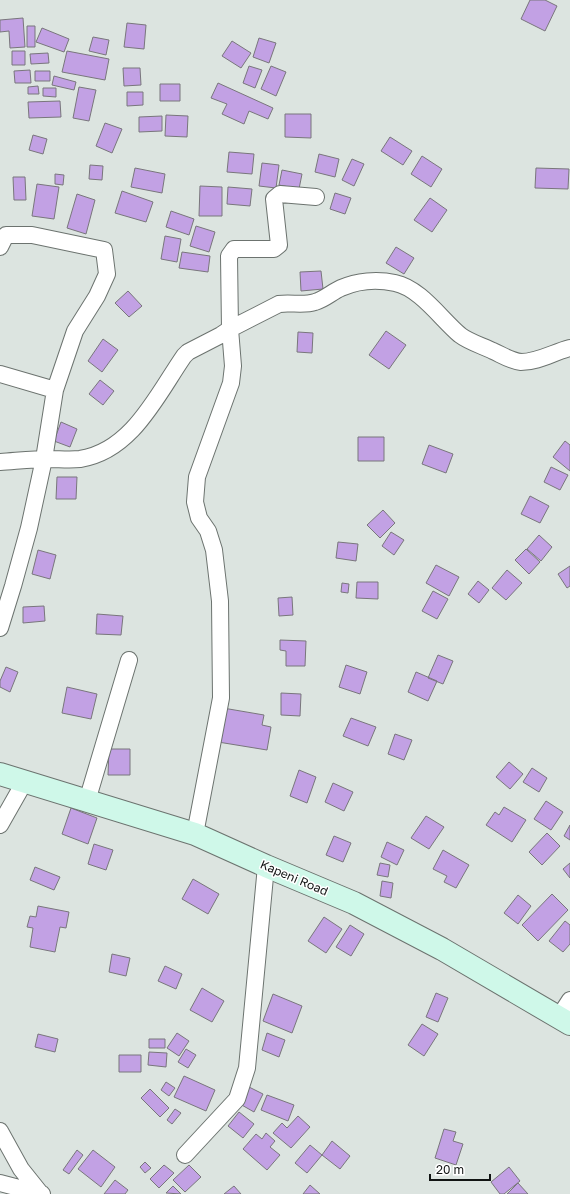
<svg xmlns="http://www.w3.org/2000/svg" width="570" height="1194" font-family="'Golos Text',sans-serif">
<style>
.building{fill:#c2a1e4;stroke:#79767c}
.lines{fill:none;stroke-linecap:round;stroke-linejoin:round}
.street-casing{stroke:#6c736f;stroke-width:18}
.secondary-casing{stroke:#6c736f;stroke-width:24}
.street{stroke:#fff;stroke-width:16}
.secondary{stroke:#cff8e9;stroke-width:22}
.labels{text-anchor:middle;stroke-width:3;stroke-linejoin:round;paint-order:stroke}
.street-label{font-size:12px;fill:#111413;stroke:#fff}
</style>
<rect width="100%" height="100%" fill="#dce4e0"/>
<!-- building -->
<path class="building" d="M530 0H545L557 6 545 31 521 19Z
M23 18 25 47 10 48 9 31 0 32V20Z
M127 23 146 25 144 49 124 47Z
M27 26H35V47H27Z
M42 28 69 39 64 52 36 42Z
M93 37 109 40 106 55 89 51Z
M259 38 276 43 269 63 253 57Z
M232 41 251 53 241 68 222 56Z
M12 51H25V65H12Z
M67 51 109 59 105 80 62 72Z
M48 53 49 63 31 64 30 54Z
M249 66 262 70 255 88 243 83Z
M271 66 286 72 276 96 261 89Z
M123 68H140L141 85 124 86Z
M30 70 31 83H15L14 71Z
M35 71H50V81H35Z
M54 76 76 82 74 90 52 85Z
M218 83 273 108 268 119 249 111 244 124 222 114 227 104 211 98Z
M160 84H180V101H160Z
M38 86 39 94H28V87Z
M79 87 96 90 89 121 73 118Z
M43 88H56V97L43 96Z
M127 92H143V105L127 106Z
M60 101 61 117 29 118 28 102Z
M285 114H311V138L285 137Z
M166 115 188 116 187 137 165 136Z
M162 116V131L139 132V117Z
M105 123 122 129 112 153 96 146Z
M33 135 47 139 43 154 29 150Z
M390 137 412 151 403 165 381 151Z
M229 152 254 154 252 174 227 172Z
M319 154 339 159 335 177 315 172Z
M422 156 442 169 431 187 411 174Z
M352 159 364 164 354 186 342 180Z
M262 163 279 165 276 188 259 186Z
M90 165 103 166 102 180 89 179Z
M135 168 165 174 162 193 131 187Z
M536 168 569 169 568 189 535 188Z
M282 170 302 174 299 189 279 185Z
M55 174 64 175 63 185 55 184Z
M13 177H25L26 200H14Z
M37 184 59 187 54 219 32 216Z
M200 186 222 187V216H199Z
M228 187 252 189 250 206 227 204Z
M122 191 153 202 146 222 115 213Z
M335 193 351 198 345 214 330 209Z
M77 194 95 200 86 234 67 228Z
M430 198 447 210 432 232 414 220Z
M171 211 194 219 189 235 166 227Z
M196 226 215 232 209 252 190 246Z
M165 236 181 239 177 262 161 259Z
M396 247 414 258 404 274 386 263Z
M182 252 210 256 208 272 179 268Z
M321 271 323 289 301 291 300 272Z
M128 291 142 306 129 317 115 303Z
M386 331 406 345 389 369 369 355Z
M298 332 313 333 312 353 297 352Z
M103 339 118 350 102 372 88 361Z
M100 380 114 391 103 405 89 394Z
M61 422 77 429 70 447 54 441Z
M358 437H384V461H358Z
M565 441 570 445V471L553 457Z
M429 445 453 454 446 473 422 464Z
M551 467 568 475 560 490 544 482Z
M57 477H77L76 499H56Z
M530 496 549 506 540 523 521 514Z
M383 510 395 523 380 538 367 525Z
M391 532 404 540 394 555 382 546Z
M539 535 552 547 541 561 527 549Z
M338 542 358 544 356 561 336 558Z
M526 549 540 562 529 574 515 560Z
M38 550 56 555 50 579 32 574Z
M436 565 459 577 449 596 426 583Z
M570 566V586L567 588 558 574Z
M507 570 522 583 506 600 492 588Z
M478 581 489 590 479 603 468 594Z
M357 582H378V599L356 598Z
M342 583 349 584 348 593 341 592Z
M433 591 448 599 437 619 422 611Z
M292 597 293 615 279 616 278 598Z
M44 606 45 621 23 623V607Z
M97 614 123 616 121 635 96 634Z
M280 640 306 641 305 666H286V651L280 650Z
M438 655 453 661 443 684 428 678Z
M346 665 367 672 360 694 339 687Z
M6 667 18 672 10 692 0 687V681Z
M416 672 437 681 428 701 408 692Z
M67 687 97 694 91 719 62 713Z
M281 693 301 694 300 716 281 715Z
M223 708 264 715 262 725 271 727 267 750 218 742Z
M351 718 376 727 368 746 343 736Z
M395 734 412 740 404 760 388 754Z
M109 749H130V775H108Z
M509 762 523 774 510 789 496 777Z
M532 768 547 778 539 792 523 782Z
M299 770 316 777 307 803 290 796Z
M333 783 353 792 344 811 325 802Z
M546 801 563 812 551 830 534 819Z
M504 807 526 820 512 842 486 825 495 812 499 815Z
M71 808 97 818 88 844 62 834Z
M426 816 444 827 429 849 411 838Z
M570 825V840L564 836Z
M547 833 560 846 542 865 529 852Z
M334 836 351 843 343 862 326 855Z
M387 842 404 850 397 865 381 857Z
M94 844 113 850 106 870 88 864Z
M443 850 469 865 456 888 444 882 447 876 433 869Z
M380 863 390 865 388 877 377 875Z
M570 863V878L563 869Z
M35 867 60 877 54 890 30 880Z
M193 879 219 894 208 914 182 899Z
M382 881 393 883 391 898 380 896Z
M552 894 568 910 538 941 522 925Z
M518 895 531 906 518 924 504 913Z
M38 906 69 912 66 928 60 927 55 952 30 947 33 928 27 927 30 916 36 917Z
M324 917 342 929 326 953 308 941Z
M565 921 570 925V944L563 952 549 941Z
M350 925 364 934 351 956 336 947Z
M112 954 130 958 126 976 109 972Z
M165 966 182 974 176 989 158 981Z
M202 988 224 1001 212 1022 190 1010Z
M436 993 448 998 438 1022 426 1017Z
M273 994 302 1006 292 1033 263 1021Z
M422 1024 438 1034 424 1056 408 1045Z
M177 1033 189 1041 179 1056 167 1048Z
M267 1033 285 1040 279 1057 262 1050Z
M38 1034 58 1039 55 1052 35 1047Z
M149 1039H165V1048H149Z
M186 1049 196 1055 188 1068 178 1062Z
M149 1052 167 1053 166 1067 148 1065Z
M119 1055H141V1072H119Z
M184 1076 215 1090 206 1111 174 1097Z
M166 1082 175 1088 169 1096 161 1090Z
M249 1087 263 1094 254 1112 240 1104Z
M150 1089 169 1108 160 1117 141 1098Z
M267 1095 294 1105 288 1121 261 1110Z
M175 1109 181 1113 172 1124 167 1120Z
M239 1112 254 1124 243 1138 228 1126Z
M298 1116 310 1127 291 1148 273 1133 282 1123 287 1128Z
M444 1129 456 1132 453 1141 463 1144 456 1165 435 1158Z
M266 1133 275 1141 270 1147 280 1155 267 1170 243 1149 256 1134 262 1139Z
M332 1141 350 1156 340 1169 322 1155Z
M310 1145 322 1155 307 1173 295 1163Z
M77 1150 83 1155 69 1174 63 1170Z
M93 1150 115 1167 101 1187 78 1169Z
M145 1162 151 1168 145 1173 140 1167Z
M164 1165 174 1173 159 1188 150 1179Z
M189 1165 201 1177 185 1192 173 1180Z
M509 1167 520 1181 504 1194H500L491 1182Z
M115 1180 128 1190 125 1194H104Z
M518 1183 528 1194H507Z
M310 1185 320 1194H303Z
M173 1186 181 1194 166 1193Z
M234 1186 241 1194H224Z"/>
<g class="lines">
<!-- street casing -->
<g class="street-casing">
<path id="street" d="M0 247 6 235H32L104 250 107 274 97 296 75 331 55 390 44 459 29 528 13 586 0 628
M0 374 55 390
M0 462C16 461 33 459 49 459 59 459 70 460 80 459 132 451 157 395 184 356L188 352 221 335 230 329 279 304C291 302 303 306 315 302 325 299 332 292 341 288 357 281 377 279 395 283 420 288 441 319 460 335 469 342 483 346 493 351 502 355 511 361 521 362 538 362 554 352 570 348
M87 801 129 660
M0 825 25 781
M195 834 221 698 220 601 214 550 208 531 199 518 195 502 197 477 231 383 233 366 230 329 229 256 234 249H274L279 245 274 199 280 194 316 197
M559 1017 570 1000
M0 1131 21 1169 41 1194
M185 1155 237 1099 247 1068 266 866
M0 1183 42 1194"/>
</g>
<!-- secondary casing -->
<g class="secondary-casing">
<path id="secondary" d="M0 774 195 834 266 866 354 903 442 949 570 1024"/>
</g>
<!-- street -->
<use href="#street" class="street"/>
<!-- secondary -->
<use href="#secondary" class="secondary"/>
</g>
<g class="labels">
<!-- street labels -->
<g class="street-label">
<text transform="translate(294 878) rotate(23)" y="4">Kapeni Road</text>
</g>
</g>
<!-- scale -->
<path d="M430 1174v6h60v-6" fill="none" stroke="#111413" stroke-width="2"/>
<text x="436" y="1174" font-size="12" fill="#111413" stroke="#ffffff" stroke-width="3" paint-order="stroke">20 m</text>
</svg>
